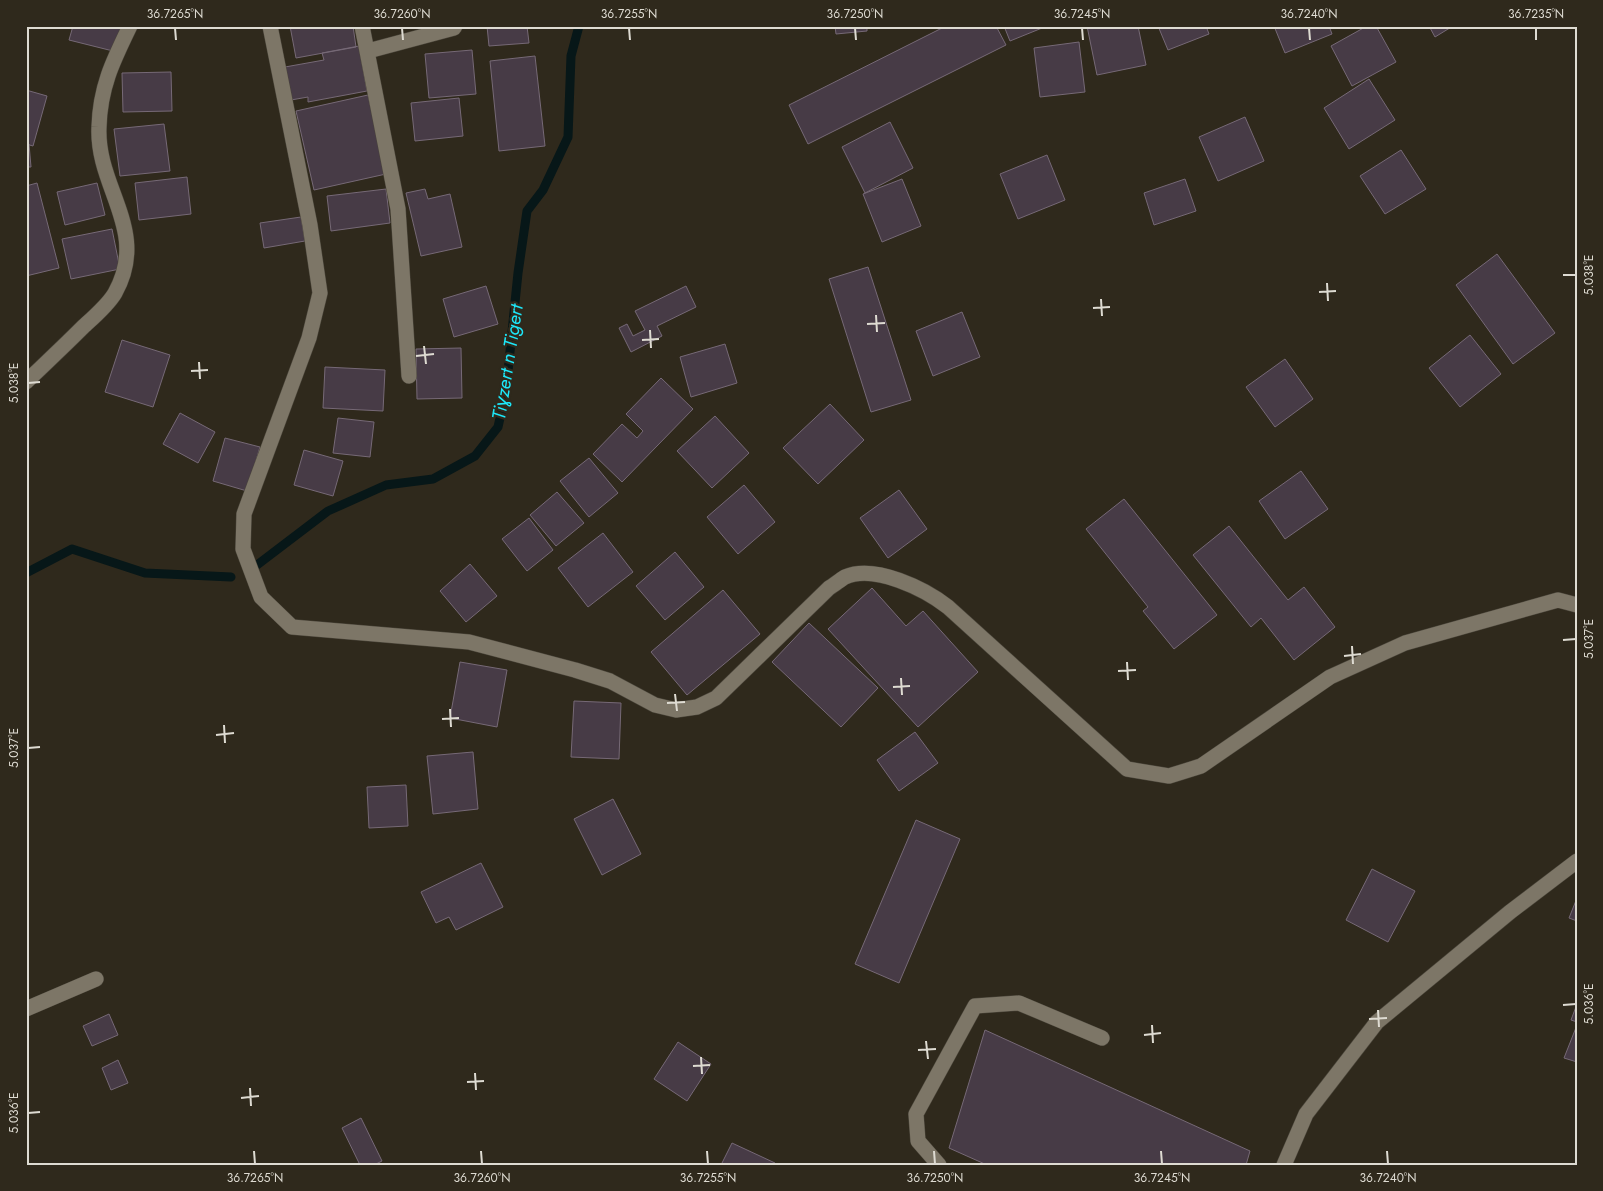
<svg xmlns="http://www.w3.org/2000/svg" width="1603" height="1191" font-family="Jost,sans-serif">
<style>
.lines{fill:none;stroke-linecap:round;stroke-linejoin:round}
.stream{stroke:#071718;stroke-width:9}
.building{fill:#473b46;stroke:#766976}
.street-casing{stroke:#4b463b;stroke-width:16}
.street{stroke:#7d7667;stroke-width:15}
.ticks{fill:none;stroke:#dedbd2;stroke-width:2}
.labels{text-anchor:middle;stroke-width:4.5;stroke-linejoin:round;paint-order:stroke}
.water-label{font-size:19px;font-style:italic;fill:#1de7f9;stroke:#2f291c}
.neatline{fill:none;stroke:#dedbd2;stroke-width:2}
.ticks-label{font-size:12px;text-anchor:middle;fill:#dedbd2}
</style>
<rect width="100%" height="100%" fill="#2f291c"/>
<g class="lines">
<!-- stream -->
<path class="stream" d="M257 565 328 511 386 485 433 479 475 456 498 427 506 391 518 273 527 211 543 190 568 137 571 56 579 26
M26 573 72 549 145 573 231 577"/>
</g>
<!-- building -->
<path class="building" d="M73 26H124L117 52 69 40Z
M290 26H353L356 47 296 58Z
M487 26H527L529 43 489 46Z
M835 26H867V31L836 34Z
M946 26H996L1006 45 808 144 789 105Z
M1004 26H1047L1010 41Z
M1087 26H1138L1146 65 1097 75Z
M1158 26H1206L1209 34 1168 50Z
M1274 26H1329L1332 34 1285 53Z
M1367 26H1376L1396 62 1352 86 1331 46Z
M1429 26H1453L1435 37Z
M1079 42 1085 92 1040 97 1034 48Z
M359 46 367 91 308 102V97L291 100 285 67 324 60 322 53Z
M472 50 476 94 429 98 425 54Z
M535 56 545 146 499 151 490 61Z
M171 72 172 111 123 112 122 73Z
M1369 79 1395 120 1349 149 1324 108Z
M26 90 47 96 33 146 26 144Z
M368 95 386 174 314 190 296 111Z
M459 98 463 136 415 141 411 103Z
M1245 117 1264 161 1218 181 1199 137Z
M890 122 913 168 865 193 842 147Z
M164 124 170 171 120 176 114 129Z
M26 144H29L31 167H26Z
M1401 150 1426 189 1385 214 1360 176Z
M1047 155 1065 200 1018 219 1000 174Z
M187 177 191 214 139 220 135 183Z
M902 179 921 226 882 242 863 194Z
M1185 179 1196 211 1154 225 1144 193Z
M37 183 59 268 26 276V186Z
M97 183 105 215 65 225 57 192Z
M386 189 390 223 331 231 327 196Z
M425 189 428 199 450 194 462 247 421 256 406 193Z
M301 217 305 241 264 248 260 223Z
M112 229 120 269 71 279 62 239Z
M1497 254 1555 333 1513 364 1456 285Z
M868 267 911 400 871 412 829 279Z
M486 286 498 324 454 337 443 299Z
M686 286 696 307 657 326 662 336 631 352 619 328 627 324 633 336 645 330 635 311Z
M962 312 980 357 933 376 916 331Z
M1470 335 1501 374 1460 407 1429 368Z
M122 340 170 355 153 407 105 392Z
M725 344 737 383 691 397 680 357Z
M461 348 462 398 417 399 416 349Z
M1285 359 1313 399 1275 427 1246 387Z
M325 367 385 370 383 411 323 408Z
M661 378 693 409 622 482 593 454 622 424 637 438 643 431 626 414Z
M830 404 864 440 818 484 783 448Z
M180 413 215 432 198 463 163 444Z
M715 416 749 453 712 488 677 451Z
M338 418 374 422 370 457 333 453Z
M225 438 260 447 247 491 213 481Z
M304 450 343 461 333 496 294 485Z
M589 458 618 493 589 517 560 481Z
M1301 471 1328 509 1285 539 1259 501Z
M744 485 775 522 738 554 707 517Z
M899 490 927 529 888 558 860 518Z
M557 492 584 523 556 546 530 515Z
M1124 499 1217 615 1174 649 1143 611 1148 607 1086 529Z
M529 518 553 550 527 571 502 539Z
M1229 526 1288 600 1304 587 1335 627 1294 660 1261 618 1251 627 1193 555Z
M603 533 633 572 588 607 558 568Z
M675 552 704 587 665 620 636 586Z
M470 564 497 596 466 622 440 591Z
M872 588 906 626 923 611 978 672 918 727 828 629Z
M723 590 760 634 687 695 651 652Z
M809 623 878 688 841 727 772 662Z
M460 662 507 670 497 727 450 718Z
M574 701 621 703 619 759 571 757Z
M915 732 938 763 899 791 877 760Z
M473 752 478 809 433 814 427 756Z
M406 785 408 826 369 828 367 787Z
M613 799 641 854 602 875 574 819Z
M916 820 960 839 899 983 855 964Z
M481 863 503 907 456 930 449 917 436 923 421 892Z
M1372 869 1415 891 1388 942 1346 920Z
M1577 898V921L1569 918Z
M1577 1004V1022L1571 1020Z
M109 1014 118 1035 92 1046 83 1026Z
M1577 1025V1062L1564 1058Z
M985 1030 1250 1151 1246 1165H987L949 1148Z
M678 1042 711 1064 687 1101 654 1079Z
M118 1060 128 1083 111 1090 102 1068Z
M361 1118 382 1161 374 1165H360L342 1128Z
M732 1143 775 1163 774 1165H721Z"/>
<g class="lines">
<!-- street casing -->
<g class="street-casing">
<path id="street" d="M270 26 310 225 320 293 309 338 244 514 243 549 261 597 292 627 469 642 575 670 610 681 655 705 676 710 697 707 716 698 829 588C834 585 840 580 845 577 875 564 925 589 948 607L1127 769 1169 776 1201 766 1330 677 1405 643 1558 600 1577 605
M362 26 398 209 409 376
M368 51 454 28 455 26
M26 382C46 363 65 345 84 326 94 317 108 305 115 293 150 230 96 188 99 127 100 87 113 61 130 26
M26 1009 96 979
M939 1165 918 1141 916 1114 975 1006 1019 1003 1102 1038
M1284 1165 1306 1114 1377 1022 1510 912 1577 861"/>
</g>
<!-- street -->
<use href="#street" class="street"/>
</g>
<!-- ticks -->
<path class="ticks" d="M175 28 176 40M402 28 403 40M629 28 630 40M855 28 856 40M1082 28 1083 40M1309 28 1310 40M1536 28V40M1563 275H1576M1327 283 1328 301M1319 292 1336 291M1101 299 1102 316M1093 308 1110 307M876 315 877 332M867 324 885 323M650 330 651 348M642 340 659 339M424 346 426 364M416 356 434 354M199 362 200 379M191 371 208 370M28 383 40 382M1563 640 1576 639M1352 646 1353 664M1344 656 1361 654M1127 662 1128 680M1118 671 1136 670M901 678 902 695M893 687 910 686M675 694 677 711M667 703 685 702M450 709 451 727M442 719 459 718M224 725 225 743M216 735 234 733M28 748 40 747M1563 1005 1576 1004M1378 1010 1379 1027M1369 1019 1387 1018M1152 1025 1153 1043M1144 1035 1161 1033M926 1041 928 1059M918 1050 936 1049M701 1057 702 1074M693 1066 710 1065M475 1073 476 1090M467 1082 484 1081M250 1088 251 1106M241 1098 259 1096M28 1113 40 1112M254 1151 255 1164M481 1151 482 1164M707 1151 708 1164M934 1151 935 1164M1161 1151 1162 1164M1387 1151 1388 1164"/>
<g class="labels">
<!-- water labels -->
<g class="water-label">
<text transform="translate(507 362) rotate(-81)" y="7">Tiɣzert n Tigert</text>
</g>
</g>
<!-- border -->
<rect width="1603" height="1191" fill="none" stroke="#2f291c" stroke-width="55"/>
<rect x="28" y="28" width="1548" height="1136" class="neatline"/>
<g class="ticks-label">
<text x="175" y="18">36.7265°N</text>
<text x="402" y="18">36.7260°N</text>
<text x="629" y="18">36.7255°N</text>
<text x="855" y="18">36.7250°N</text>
<text x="1082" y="18">36.7245°N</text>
<text x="1309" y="18">36.7240°N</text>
<text x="1536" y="18">36.7235°N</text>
<text transform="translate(1589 275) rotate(-90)" y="4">5.038°E</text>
<text transform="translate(14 383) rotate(-90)" y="4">5.038°E</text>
<text transform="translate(1589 639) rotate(-90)" y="4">5.037°E</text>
<text transform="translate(14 748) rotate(-90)" y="4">5.037°E</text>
<text transform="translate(1589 1004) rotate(-90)" y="4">5.036°E</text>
<text transform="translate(14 1113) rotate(-90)" y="4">5.036°E</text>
<text x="255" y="1182">36.7265°N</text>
<text x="482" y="1182">36.7260°N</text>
<text x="708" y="1182">36.7255°N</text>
<text x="935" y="1182">36.7250°N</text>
<text x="1162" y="1182">36.7245°N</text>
<text x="1388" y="1182">36.7240°N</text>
</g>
</svg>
